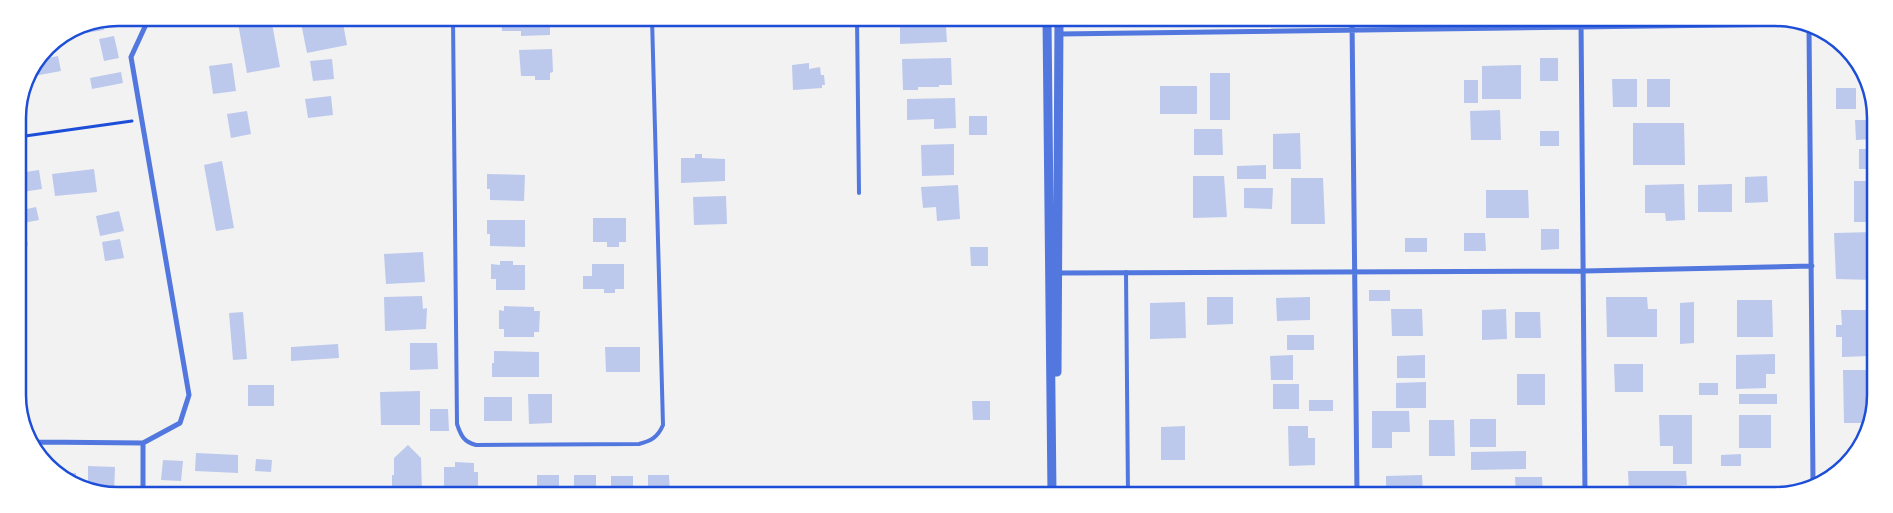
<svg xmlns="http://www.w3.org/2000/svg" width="1893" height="513" font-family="'Sofia Sans Condensed',sans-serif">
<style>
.building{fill:#bdc9ec}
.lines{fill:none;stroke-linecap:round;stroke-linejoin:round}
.path{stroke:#1d4ed8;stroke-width:3}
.service{stroke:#5277de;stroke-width:4}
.minor{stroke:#5277de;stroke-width:5}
.tertiary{stroke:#5277de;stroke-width:9}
.rim{fill:none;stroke:#1d4ed8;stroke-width:2.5}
</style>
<rect width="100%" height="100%" fill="#f2f2f2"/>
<!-- building -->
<path class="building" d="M237 18H271L280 67 247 73Z
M331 18H342L347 45 307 53 301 23Z
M501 18H550V35L521 36V31H502Z
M601 18H630V26L601 27Z
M900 18H951L952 27H946L947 42 900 44Z
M102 21 104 30 74 35 73 30 80 25Z
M114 36 119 58 104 61 99 39Z
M552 49 553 72 550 73V80H535V76H521L519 50Z
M58 56 61 71 34 76 32 69 38 60Z
M951 58 952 85H939V87H918V90H903L902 59Z
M1540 58H1558V81H1540Z
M332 59 334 79 313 81 310 61Z
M232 63 236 91 213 94 209 66Z
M809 63V69L820 67 821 75H824L825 85H822V88L793 90 792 65Z
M1521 65V99H1482V66Z
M121 72 123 83 92 89 90 78Z
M1210 73H1230V120H1210Z
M1612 79H1637V107H1613Z
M1647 79H1670V107H1647Z
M1464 80H1478V103H1464Z
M1867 85 1874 98V109H1867Z
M1160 86H1197V114H1160Z
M1836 88H1856V109H1836Z
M331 96 333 115 308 118 305 99Z
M955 98 956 128 934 129V119L907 120V99Z
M1500 110 1501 140H1471L1470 111Z
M247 111 251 134 231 138 227 114Z
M969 116H987V135H969Z
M1855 120H1874V139L1856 140Z
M1633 123H1684L1685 165H1633Z
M1194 129H1222L1223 155H1194Z
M1540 131H1559V146H1540Z
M1300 133 1301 169H1273V134Z
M954 144V175L922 176 921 145Z
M1859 149H1874V169H1859Z
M695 154H702V158L725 159V181L681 183V158H695Z
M222 161 234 228 216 231 204 165Z
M1266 165V179H1237V166Z
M94 169 97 192 55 196 52 174Z
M39 170 42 189 22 192 19 173Z
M487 174 525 175 524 201 490 200V189H487Z
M1193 176H1224L1227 217 1193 218Z
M1767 176 1768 202 1745 203V177Z
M1291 178H1323L1325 224H1291Z
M1854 181H1874V222H1854Z
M1684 184 1685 220 1666 221 1665 213H1645V185Z
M1732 184V212H1698V185Z
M958 185 960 219 937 221 936 207 923 208 921 187Z
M1244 188H1273L1272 209 1244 208Z
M1486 190H1528L1529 218H1486Z
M726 196 727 224 694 225 693 197Z
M36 207 39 220 18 224V211Z
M119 211 124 231 100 236 96 216Z
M593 218H626V242H619V247H607V242H593Z
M487 220H525V247L490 246V234H487Z
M24 228 28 245 19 248 18 230Z
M1541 229H1559V249L1541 250Z
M1874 232V280L1836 279 1834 233Z
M1464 233H1485L1486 251H1464Z
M1405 238H1427V252H1405Z
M120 239 124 258 105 261 102 242Z
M970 247H988V266H971Z
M423 252 425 282 386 284 384 254Z
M500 261H513V265H525V290H496V279H491V264L500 265Z
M592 264H624V289H615V293H604V289H583V276H592Z
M1369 290H1390V301H1369Z
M422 296 423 309 427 308 426 329 385 331 384 297Z
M1207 297H1233V324L1207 325Z
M1310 297V320L1277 321 1276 298Z
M1606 297H1647L1648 309H1657V337H1607Z
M1737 300H1772L1773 337H1737Z
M1185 302 1186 338 1150 339V303Z
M1694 302V343L1680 344V303Z
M504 306 534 307V311H540L539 332H534V337H504V329H499V310L504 311Z
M1391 309H1422L1423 336H1392Z
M1506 309 1507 339 1482 340V310Z
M1841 310H1869L1870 356 1842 357V337H1836V325H1842Z
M243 312 247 359 233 360 229 313Z
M1515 312H1540L1541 338H1515Z
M1287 335H1314V350H1287Z
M410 343H437L438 369 410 370Z
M338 344 339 358 291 361V347Z
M605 347H640V372H606Z
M494 351 539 352V377H492V363H494Z
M1775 354V374H1766V388L1736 389V355Z
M1293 355V380H1271L1270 356Z
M1425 355V378H1397V356Z
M1614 364H1643V392H1615Z
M1843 370H1874V415L1869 423H1844Z
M1517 374H1545V405H1517Z
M1426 382V408H1396V383Z
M1699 383H1718V395H1699Z
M1273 384H1299V409H1273Z
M248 385H274V406H248Z
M420 391V425H381L380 392Z
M528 394H552V423L529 424Z
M1739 394H1777V404H1739Z
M484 397H512V421H484Z
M1309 400H1333V411H1309Z
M972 401H990V420H973Z
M430 409H448L449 431H430Z
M1372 411H1409L1410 432H1392V448H1372Z
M1659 415H1692V464H1673V446H1660Z
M1739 415H1771V448H1739Z
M1470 419H1496V447H1470Z
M1429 420H1454L1455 456H1429Z
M1185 426V460H1161V427Z
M1288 426H1308V438H1315V465L1289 466Z
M408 445 421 458 422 494H392V475H394V458Z
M1526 451V469L1471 470V452Z
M196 453 238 455V473L195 471Z
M1741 454V466H1721V455Z
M256 459 272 460 271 472 255 471Z
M163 460 183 461 181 481 161 480Z
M455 462 474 463V472H478V490H474V494H444V467H455Z
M88 466 115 467 114 494H98L88 488Z
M1628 471H1686L1687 485 1671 486V495H1629Z
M60 473H76V482Z
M537 475H559V494H537Z
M574 475H596V494H574Z
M648 475H669L670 494H648Z
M1422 475 1423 495H1386V476Z
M611 476H633V494H611Z
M1515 477H1542L1543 495H1516Z
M1749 491H1774V495H1749Z"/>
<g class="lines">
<!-- path -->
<path class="path" d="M18 137 132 121"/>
<!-- service -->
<path class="service" d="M453 18 457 424C461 436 464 442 476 445L639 444C651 441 658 437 663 425L652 18
M857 18 859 193
M1126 272 1128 495"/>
<!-- minor -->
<path class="minor" d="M1352 19 1357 495
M1581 19 1585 495
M1809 27 1813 482
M1059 34 1803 24
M1057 273 1584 271 1812 266
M32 438 38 442V450
M38 442 143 443 180 423 189 395 131 57 149 18
M143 494V443"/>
<!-- tertiary -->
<path class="tertiary" d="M1047 19 1052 495
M1057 372 1059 19"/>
</g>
<!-- crop -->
<path d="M0 0H1893V513H0ZM118 26H1775A92 92 0 0 1 1867 118V395A92 92 0 0 1 1775 487H118A92 92 0 0 1 26 395V118A92 92 0 0 1 118 26Z" fill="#fff" fill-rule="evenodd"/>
<path class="rim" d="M118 26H1775A92 92 0 0 1 1867 118V395A92 92 0 0 1 1775 487H118A92 92 0 0 1 26 395V118A92 92 0 0 1 118 26Z"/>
</svg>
